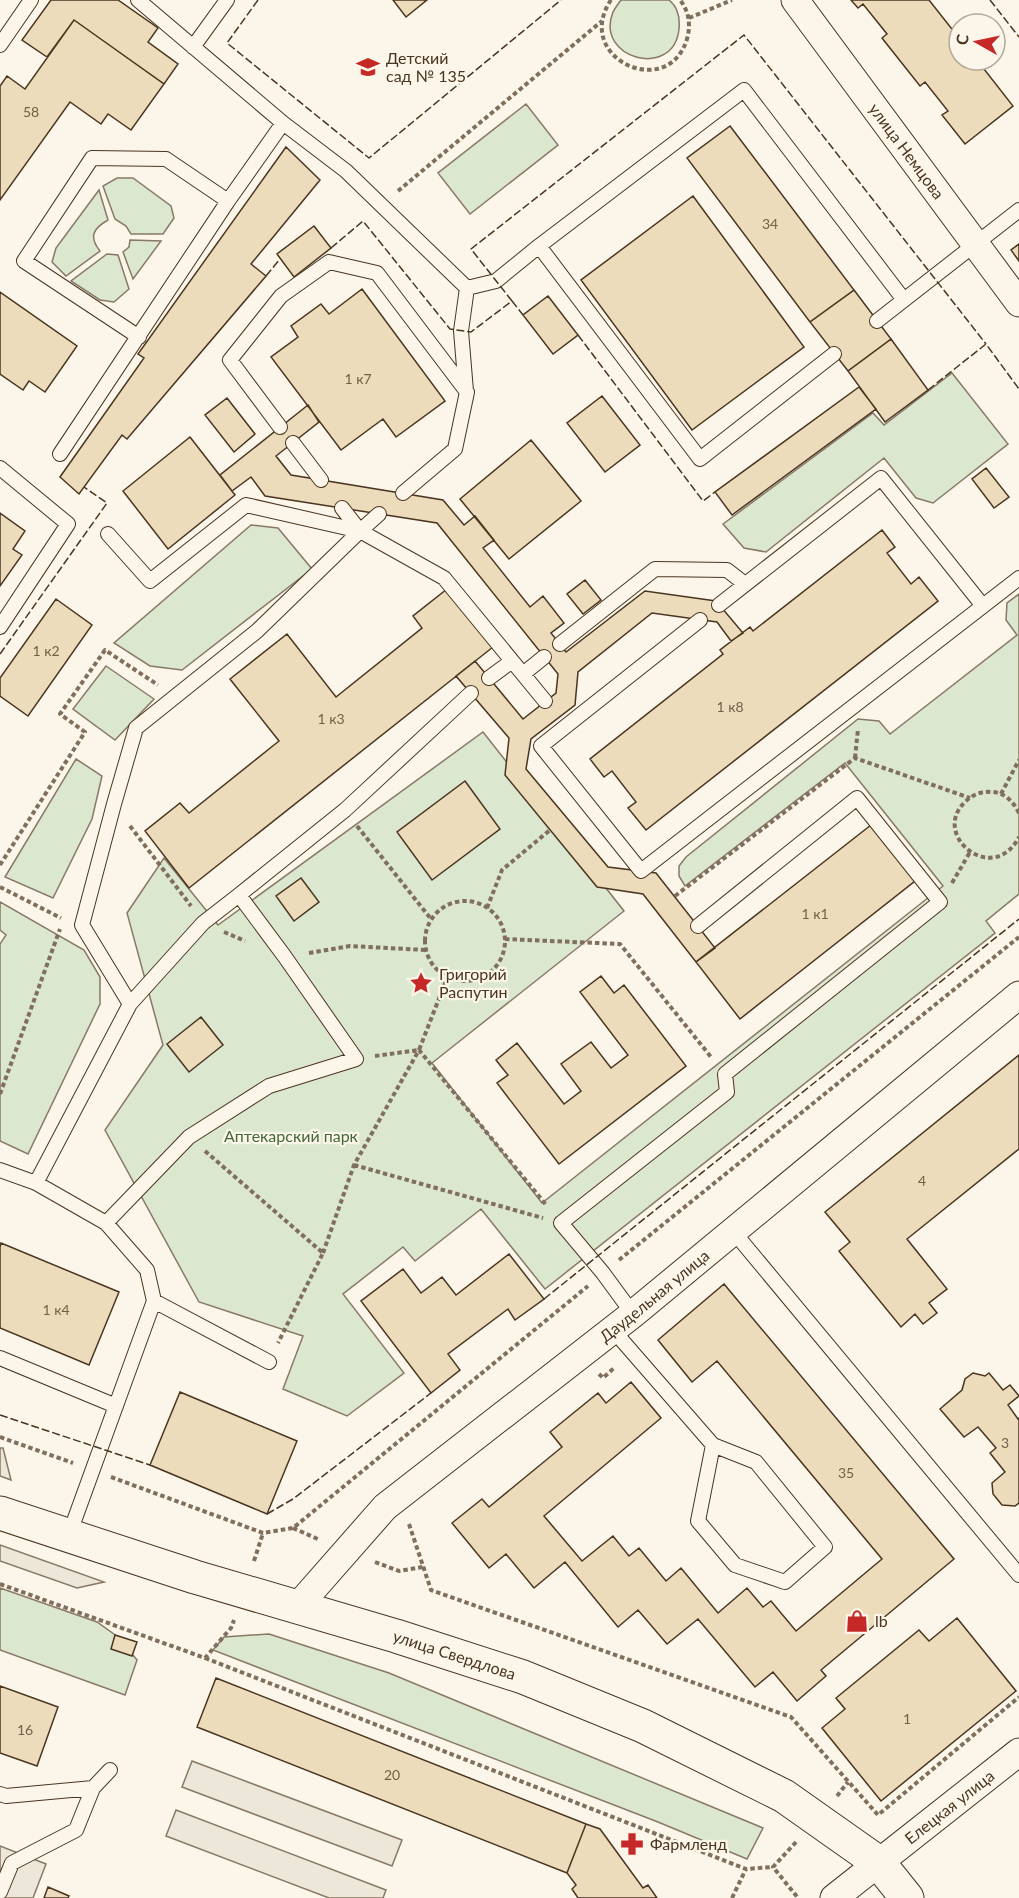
<svg xmlns="http://www.w3.org/2000/svg" width="1019" height="1898" font-family="Lato,sans-serif">
<style>
.green{fill:#dce7d0;stroke:#887966;stroke-width:1.5}
.parking{fill:#ede7d9;stroke:#887966;stroke-width:1.5}
.building{fill:#ecdcbc;stroke:#4a3520;stroke-width:1.5}
.lines{fill:none;stroke-linecap:round;stroke-linejoin:round}
.lane-casing{stroke:#4a3520;stroke-width:16}
.street-casing{stroke:#4a3520;stroke-width:29}
.secondary-casing{stroke:#4a3520;stroke-width:35}
.path{stroke:#7f6f5c;stroke-width:4;stroke-dasharray:4.5 3;stroke-linecap:butt}
.lane{stroke:#fbf6e9;stroke-width:14}
.street{stroke:#fbf6e9;stroke-width:27}
.secondary{stroke:#fbf6e9;stroke-width:33}
.fence{stroke:#4a3520;stroke-width:1.5;stroke-dasharray:8 3;stroke-linecap:butt}
.labels{text-anchor:middle;stroke-width:4.5;stroke-linejoin:round;paint-order:stroke}
.number-label{font-size:14px;fill:#725f47}
.poi-label{font-size:16px;fill:#4a3520;stroke:#fbf6e9;text-anchor:start}
.street-label{font-size:16px;fill:#4a3520;stroke:#fbf6e9}
.park-label{font-size:16px;fill:#436837;stroke:#fbf6e9}
</style>
<rect width="100%" height="100%" fill="#fbf6e9"/>
<!-- green -->
<path class="green" d="M621 0H669C678 7 680 18 679 29 674 80 594 59 613 12 615 8 618 4 621 0Z
M526 104 558 145 470 214 438 173Z
M117 178H133L171 206 174 218 163 234H131L126 226 115 219 103 186Z
M99 190 108 220C94 228 88 236 100 251L66 276 52 262 56 248Z
M130 240 161 241 133 279 123 252 129 247Z
M107 254 118 255 129 289 114 302 100 300 71 281Z
M952 373 1008 444 933 503 916 498 884 458 766 552 744 548 723 524 873 413 884 425Z
M251 525 278 528 312 569 182 670 150 666 114 643Z
M1019 594V894L986 921 995 933 545 1289 481 1209 415 1261 403 1247 343 1294 404 1373 347 1416 283 1389 303 1336 199 1302 105 1130 163 1045 127 913 164 858 218 925 483 732 624 911 432 1063 542 1203 943 886 845 763 685 886 679 876V866L686 857 858 719 879 721 890 734 1017 635 1006 620 1007 603Z
M106 666 154 699 115 740 73 709Z
M76 759 102 776 92 819 53 898 5 877Z
M0 902 84 950 100 977V1004L28 1154 0 1141V944L6 935 0 930Z
M0 1588 97 1622 118 1637 137 1660 125 1695 0 1650Z
M269 1634 389 1673 763 1828 747 1859 658 1822 213 1650 224 1637Z"/>
<!-- parking -->
<path class="parking" d="M0 1448H3L11 1480 0 1476Z
M0 1545 104 1582 77 1588 0 1561Z
M192 1761 402 1840 392 1866 182 1787Z
M176 1810 386 1890 383 1898H329L166 1836Z
M0 1846 46 1864 33 1898H0Z"/>
<!-- building -->
<path class="building" d="M51 0H118L158 28 148 42 178 64 164 84 74 20 47 57 22 40Z
M393 0H427L406 17Z
M851 0H929L959 38V60H977L1013 106 965 144 942 115 948 111 925 82 920 86 882 38 887 34 863 4 858 8Z
M74 20 164 84 131 130 108 114 101 124 70 102 0 200V86L7 76 25 89Z
M730 126 854 290 810 322 687 158Z
M286 147 320 180 251 264 266 276 127 439 122 435 79 494 60 477 144 358 138 354Z
M693 196 804 347 692 430 581 280Z
M314 226 331 248 294 277 277 254Z
M1019 244V261L1011 250Z
M362 289 445 401 396 437 383 419 341 450 271 357 298 337 291 326 321 304 329 314Z
M854 290 891 339 848 371 810 322Z
M0 292 77 346 45 392 29 381 23 390 0 374Z
M548 296 578 335 553 354 523 315Z
M891 339 928 390 885 422 848 371Z
M859 387 876 409 732 515 715 492Z
M602 396 640 445 605 472 567 423Z
M227 398 255 434 234 452 205 415Z
M308 405 319 422 276 456 291 475 443 500 464 525 475 516 494 540 483 548 530 607 543 596 564 623 551 633 566 652 645 591 716 601 743 633 731 641 717 622 652 613 578 672 575 705 531 739 526 769 608 867 656 873 715 948 696 962 643 894 597 887 505 775 509 738 456 676 475 661 523 719 556 693 558 674 437 523 265 496 251 477 232 491 220 475Z
M190 437 235 495 168 549 123 491Z
M531 440 581 501 509 559 460 499Z
M986 468 1009 497 994 508 972 479Z
M0 513 25 531 13 549 22 555 0 586Z
M882 530 895 547 887 553 911 584 919 577 938 601 646 830 628 808 636 802 612 771 604 777 590 759 723 654 720 650 750 627 753 631Z
M585 580 601 600 583 614 567 594Z
M447 589 493 647 189 888 145 831 180 803 189 813 279 741 230 679 287 634 336 697 422 628 413 616Z
M56 599 92 625 28 716 0 696V678Z
M465 781 500 829 432 880 397 832Z
M871 825 915 881 740 1019 696 962Z
M301 878 319 902 294 921 276 896Z
M601 976 614 993 624 985 686 1066 559 1164 497 1083 508 1075 496 1060 517 1043 564 1104 581 1091 561 1064 591 1042 611 1068 628 1055 580 992Z
M201 1017 223 1045 189 1072 167 1044Z
M1019 1055V1149L907 1239 947 1289 929 1303 937 1313 923 1324 915 1314 901 1327 839 1251 850 1242 825 1212Z
M1 1243 119 1292 89 1365 0 1328V1247Z
M509 1254 544 1299 515 1320 508 1309 448 1354 460 1370 431 1393 361 1301 403 1269 421 1293 442 1277 456 1295Z
M724 1284 954 1559 821 1670 826 1676 797 1701 773 1672 755 1687 698 1619 667 1644 638 1610 618 1627 565 1562 534 1588 506 1554 489 1568 452 1523 482 1499 489 1507 562 1447 550 1432 598 1393 606 1403 631 1382 661 1418 544 1516 582 1561 613 1536 629 1556 639 1548 666 1581 681 1568 718 1613 747 1588 763 1607 771 1601 796 1631 882 1559 717 1361 692 1382 658 1340Z
M973 1373 985 1376 989 1373 1003 1390 1010 1385 1019 1396 1008 1405 1018 1419 1019 1418V1503L1015 1506 1002 1505 993 1494 992 1483 1005 1472 990 1453 996 1448 978 1427 964 1437 940 1409 962 1390 965 1379Z
M180 1392 297 1441 267 1514 150 1465Z
M957 1618 1016 1691 881 1801 822 1728 845 1709 836 1698 919 1630 929 1641Z
M115 1635 137 1642 132 1656 111 1649Z
M216 1678 586 1824 567 1873 197 1727Z
M0 1686 58 1707 37 1766 0 1753Z
M586 1824 600 1829 643 1888 648 1885 657 1898H578L572 1889 576 1885 567 1873Z
M48 1887 69 1896 68 1898H44Z"/>
<g class="lines">
<!-- lane casing -->
<g class="lane-casing">
<path id="lane" d="M138 0 283 123 346 171 467 288
M0 45 31 0
M193 47 227 0
M467 288 496 281 539 246
M877 321 1019 210
M139 337 24 261 92 158 166 159 228 201
M834 354 700 459 539 246 744 90 904 300
M466 391 461 331 467 288
M280 427 230 360 281 296 329 262 377 273 467 392 455 449 403 493
M293 443 321 480
M60 454 228 201 283 123
M0 468 68 524 0 627
M342 508 360 531 444 578 545 701
M108 534 150 581 246 505 360 531
M719 605 881 478 983 606
M700 620 541 746 641 871 1019 578
M560 644 655 569 727 570 745 584
M523 674 544 657
M489 678 512 661
M130 1004 203 923 239 895
M0 1170 36 1183 130 1004 82 925 114 804 136 728 257 631 360 531 379 514
M36 1183 106 1223 147 1270 154 1301 69 1535
M106 1223 189 1137 269 1086 356 1059 285 957 239 895 345 810 471 693
M733 1231 1019 1575
M154 1301 269 1362
M633 1314 603 1273 561 1223 727 1092 725 1074 940 902 857 798 698 926
M613 1330 713 1445 756 1462 825 1547 785 1582 735 1565 698 1521 713 1445
M0 1358 116 1406
M0 1794 6 1796 93 1788
M0 1892 12 1863 76 1830 93 1788 110 1770"/>
</g>
<!-- street casing -->
<g class="street-casing">
<g id="street">
<path id="s1" d="M795 0 1019 303"/>
<path id="s2" d="M298 1606 385 1507 633 1314 1019 995"/>
<path id="s3" d="M834 1898 1019 1752"/>
</g>
</g>
<!-- secondary casing -->
<g class="secondary-casing">
<g id="secondary">
<path id="s4" d="M0 1513 195 1577 396 1636 523 1677 643 1726 784 1796 879 1863 907 1898"/>
</g>
</g>
<!-- path -->
<path class="path" d="M611 0C572 58 668 102 687 39 691 25 689 11 680 0
M689 18 732 0
M398 191 602 21
M855 758 858 729
M1001 794 1019 760
M1019 813C1013 801 1004 792 991 792 981 791 972 795 965 802 930 835 993 887 1019 837
M130 826 191 906
M357 826 431 919
M0 865 85 732 60 714 105 650 158 685
M952 883 970 852
M0 887 61 918
M675 896 855 758 970 798
M425 941a40 40 0 1 1 80 0a40 40 0 1 1-80 0Z
M487 908 502 870 550 830
M224 932 245 941
M505 939 620 944 711 1057
M309 953 350 946 425 950
M375 1056 419 1050 447 978
M0 1094 60 929
M205 1151 323 1253 278 1343
M354 1165 543 1218
M323 1253 354 1165 419 1050 547 1206
M619 1260 1019 937
M599 1374 603 1378 615 1367
M0 1437 73 1463
M111 1477 263 1533 293 1528 588 1286
M409 1524 431 1590 791 1717 878 1815 1019 1697
M293 1528 320 1540
M254 1561 263 1533
M375 1562 399 1571 423 1567
M0 1584 205 1658 231 1628 234 1620
M205 1658 746 1869 773 1867
M837 1796 848 1782
M796 1842 773 1867 798 1898
M732 1898 746 1869"/>
<!-- lane -->
<use href="#lane" class="lane"/>
<!-- street -->
<use href="#street" class="street"/>
<!-- secondary -->
<use href="#secondary" class="secondary"/>
<!-- fence -->
<path class="fence" d="M258 0 227 43 369 158 561 0
M990 0 1019 37
M331 248 363 221 450 329 471 332 512 301 523 315
M266 276 280 259
M512 301 471 249 744 35 986 344
M578 335 703 501 715 492
M928 390 986 344 1019 389
M0 654 107 503 84 487
M544 1299 1019 919
M0 1415 150 1465
M267 1514 293 1499 431 1393"/>
</g>
<!-- icons -->
<defs>
<g id="school-bare" transform="scale(1.8)"><path d="M0-5L7-2L0 1L-7-2ZM-4 1L0 2.5L4 1V4Q0 6-4 4Z" fill="#c62828" stroke="#fbf6e9" stroke-width="2.5" paint-order="stroke"/></g>
<g id="sight-bare" transform="scale(1.8)"><path d="M0-6L1.8-2.2L6-1.7L2.9 1.2L3.7 5.4L0 3.3L-3.7 5.4L-2.9 1.2L-6-1.7L-1.8-2.2Z" fill="#c62828" stroke="#fbf6e9" stroke-width="2.5" paint-order="stroke"/></g>
<g id="shop-bare" transform="scale(1.8)"><path d="M-5-2.5h2.3a2.7 3.5 0 0 1 5.4 0H5L5.5 6h-11ZM-1.5-2.5h3a1.5 2.3 0 0 0-3 0Z" fill="#c62828" stroke="#fbf6e9" stroke-width="2.5" paint-order="stroke"/></g>
<g id="pharmacy-bare" transform="scale(1.8)"><path d="M-2-6h4v4h4v4h-4v4h-4v-4h-4v-4h4Z" fill="#c62828" stroke="#fbf6e9" stroke-width="2.5" paint-order="stroke"/></g>
</defs>
<g fill-rule="evenodd">
<use href="#school-bare" x="368" y="67"/>
<use href="#sight-bare" x="421" y="983"/>
<use href="#shop-bare" x="857" y="1621"/>
<use href="#pharmacy-bare" x="632" y="1844"/>
</g>
<g class="labels">
<!-- number labels -->
<g class="number-label">
<text x="31" y="117">58</text>
<text x="770" y="229">34</text>
<text x="358" y="384">1 к7</text>
<text x="46" y="656">1 к2</text>
<text x="730" y="712">1 к8</text>
<text x="331" y="724">1 к3</text>
<text x="815" y="919">1 к1</text>
<text x="922" y="1186">4</text>
<text x="56" y="1315">1 к4</text>
<text x="1005" y="1448">3</text>
<text x="846" y="1478">35</text>
<text x="907" y="1724">1</text>
<text x="25" y="1735">16</text>
<text x="392" y="1780">20</text>
</g>
<!-- poi labels -->
<g class="poi-label">
<text x="386" y="64">Детский<tspan x="386" dy="18">сад № 135</tspan></text>
<text x="439" y="980">Григорий<tspan x="439" dy="18">Распутин</tspan></text>
<text x="875" y="1627">lb</text>
<text x="650" y="1850">Фармленд</text>
</g>
<!-- street labels -->
<g class="street-label">
<text dy="6" stroke="none"><textPath href="#s1" startOffset="188">улица Немцова</textPath></text>
<text dy="6" stroke="none"><textPath href="#s2" startOffset="474">Даудельная улица</textPath></text>
<text dy="6" stroke="none"><textPath href="#s4" startOffset="476">улица Свердлова</textPath></text>
<text dy="6" stroke="none"><textPath href="#s3" startOffset="147">Елецкая улица</textPath></text>
</g>
<!-- park labels -->
<g class="park-label">
<text x="291" y="1142">Аптекарский парк</text>
</g>
</g>
<!-- north arrow -->
<g transform="translate(977 42) rotate(279)"><circle r="28" fill="#fbf6e9" stroke="#b4a999" stroke-width="1.5"/>
<path d="M0-4.5L10 22L0 15L-10 22Z" fill="#c62828"/>
<text y="-9" font-size="16" font-weight="bold" text-anchor="middle" fill="#4a3520">С</text>
</g>
</svg>
